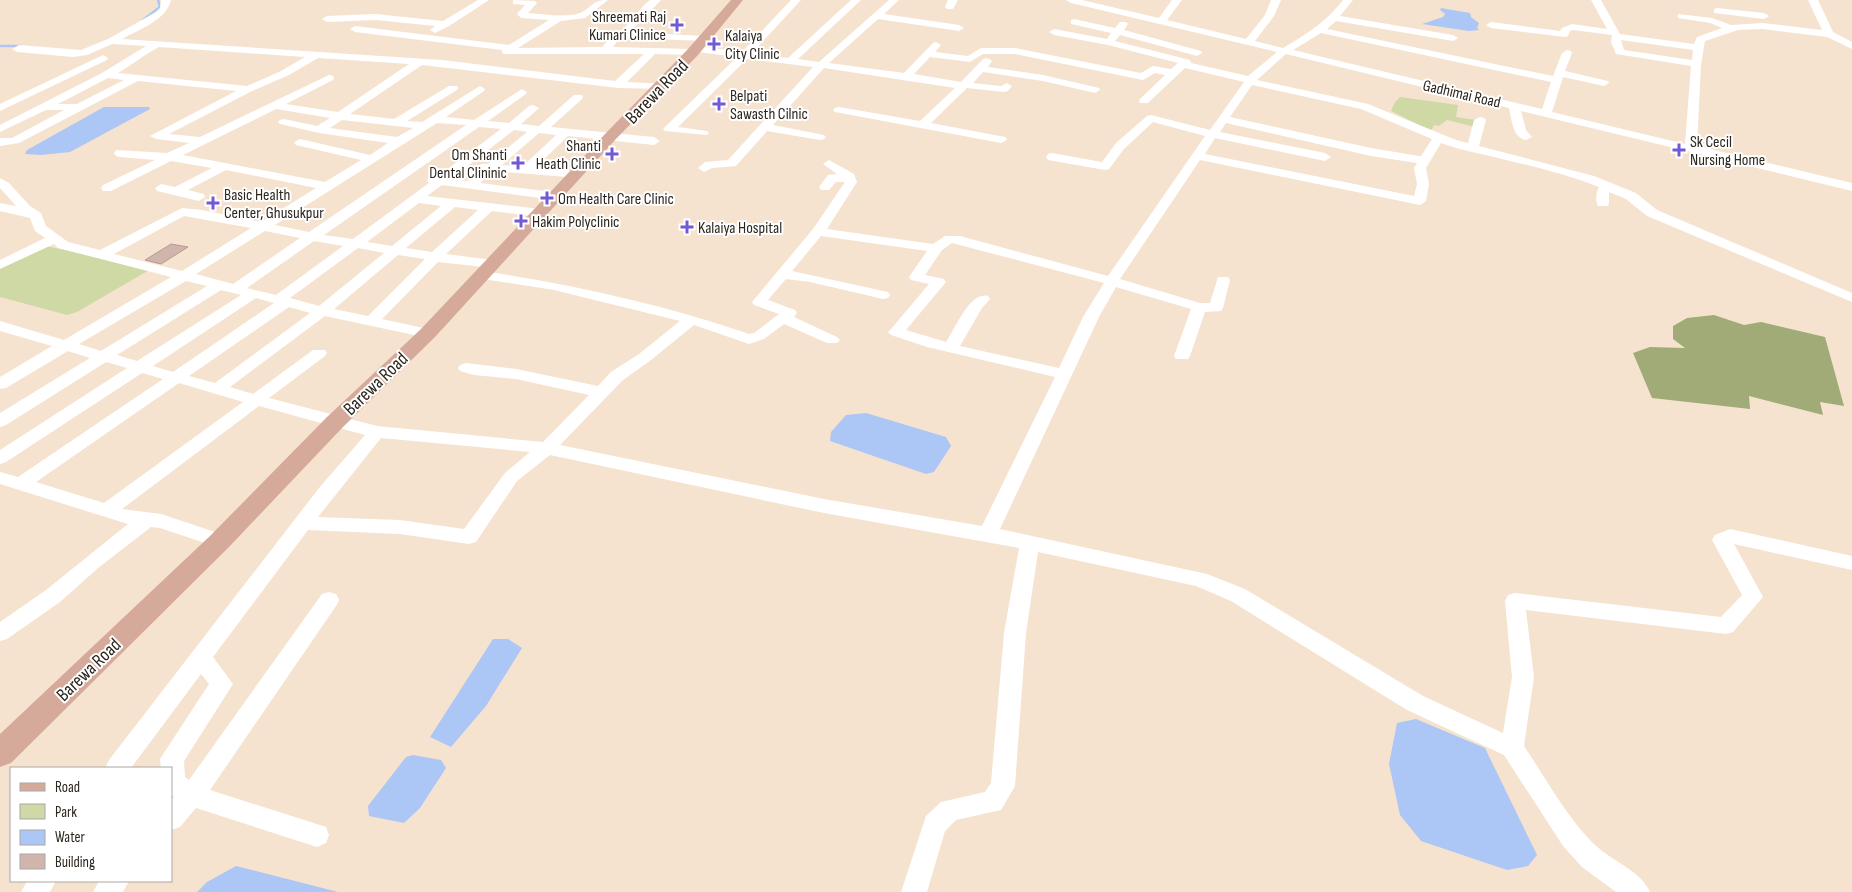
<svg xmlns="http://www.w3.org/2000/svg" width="1852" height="892" font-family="'Sofia Sans Condensed',sans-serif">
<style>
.green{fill:#ced9a6}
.forest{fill:#a0ab77}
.water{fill:#acc6f5}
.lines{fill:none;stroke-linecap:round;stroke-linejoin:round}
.stream{stroke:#acc6f5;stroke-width:2.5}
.building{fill:#d1b5ac;stroke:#b59a91}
.minor{fill:#fff;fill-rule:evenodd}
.major{fill:#d6aa9b;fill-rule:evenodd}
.poi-dot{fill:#705bd5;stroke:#fff;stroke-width:2}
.labels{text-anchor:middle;stroke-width:4;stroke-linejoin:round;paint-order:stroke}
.far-poi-label{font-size:16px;fill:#2c261e;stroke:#fff;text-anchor:start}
.far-street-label{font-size:16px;fill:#2c261e;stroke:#fff}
.street-label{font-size:19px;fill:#2c261e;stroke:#fff}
</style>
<rect width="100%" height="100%" fill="#f6e3cf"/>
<!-- green -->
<path class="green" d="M1400 97 1458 105 1456 117 1476 120 1475 127 1447 120 1439 126 1434 125 1431 131 1391 111 1395 102Z
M42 245 151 269 77 312 67 315 0 297V267Z"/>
<!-- forest -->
<path class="forest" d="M1714 315 1744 325 1761 322 1825 337 1844 406 1820 402 1823 415 1749 396 1750 409 1652 398 1633 353 1650 347 1685 348 1673 339V326L1687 318Z"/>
<!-- water -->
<path class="water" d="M1441 8 1470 13 1471 17 1479 23 1477 28 1479 30 1469 31 1422 24 1443 17 1445 14 1440 10Z
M104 107H149L150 109 70 152 41 155 25 154 27 150Z
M866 413 946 437 951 446 934 472 926 474 830 441 831 432 846 415Z
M493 639H508L522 648 486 706 451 747 430 737Z
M1416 719 1485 748 1537 855 1528 866 1507 870 1421 841 1400 815 1389 764 1397 723Z
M413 755 441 760 446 768 420 808 404 823 369 816 368 806 406 757Z
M236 866 338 892H197L207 882Z"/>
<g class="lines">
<!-- stream -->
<path class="stream" d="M143 20 160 7 158 0
M0 46H21"/>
</g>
<!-- building -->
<path class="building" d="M171 244 188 247 161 264 145 260Z"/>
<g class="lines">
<!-- minor -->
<path class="minor" d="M161 0H171C166 21 139 29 122 39L442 60 615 81 644 54H506L502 53V50L355 32 350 29 355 26 509 45 549 20 521 18 517 14 525 5 513 4V0L535 1 537 3 528 13C541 14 567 18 580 13 592 8 591 0 608 0L585 18 561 21 518 48 602 47 613 35 620 33 644 5 650 0H661L630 32 704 36 707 37V41L623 38 619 39 613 47 691 49 696 46 742 52 791 0H801L752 53 788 58 851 0H861L798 59 819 62 889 0H899L884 14 959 25 964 28 959 31 878 19 829 63 904 73 933 43 936 42 941 45 935 52 968 56 981 48H1015L1141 73 1153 66 1171 69 1178 63 1108 45 1054 35 1049 32 1054 29 1107 39 1111 33 1071 24V20L1074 19 1115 28 1120 22H1126L1128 24 1124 30 1201 51 1202 53 1197 56 1120 35 1115 41 1190 60 1191 63 1248 76 1277 52 1071 3 1066 0H1082L1159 18 1172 0H1182L1167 20 1246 39 1265 15 1271 0H1281L1274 16 1255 41 1283 48C1308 33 1325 23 1343 0H1353L1340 16 1453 35 1458 38 1453 41 1336 21 1327 29 1553 76 1562 53 1567 50 1571 51 1572 53 1565 71 1608 81 1609 83 1604 86 1563 77 1552 112 1685 144 1691 66 1616 54 1611 42 1612 35 1573 30 1570 31 1568 36 1565 37 1491 28 1486 25 1491 22 1560 31 1562 28 1572 24 1607 29 1591 0H1601L1620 34 1694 44 1697 37 1722 28 1710 23 1678 18V14L1712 18 1731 25 1763 23 1822 30 1808 0H1818L1833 32 1852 42V49L1827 37 1763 29 1738 30 1705 41 1701 65 1697 146 1852 183V191L1521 111 1526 130 1532 137 1526 140C1512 137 1512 120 1509 108L1286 54 1257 80 1368 104 1456 140 1468 143 1474 120 1480 117 1484 118 1486 120 1479 146 1594 176 1636 193 1657 210 1852 293V302L1647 216 1626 199 1609 192V203L1608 206H1598C1595 201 1596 192 1599 187 1564 173 1526 165 1490 156 1473 152 1457 149 1441 143L1426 168 1429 184 1426 201 1420 205 1200 160 1120 279 1200 303H1210L1218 277H1228L1230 280 1223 308 1221 311 1205 312 1190 356 1188 359H1176L1174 356 1191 309 1116 287 1099 317 1000 529 1207 574 1245 589 1423 696 1503 733 1512 677 1505 601 1508 595 1515 593 1721 617 1742 595 1712 540 1715 535 1730 529 1852 556V570L1734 544 1763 597 1733 632 1726 634 1526 610 1534 677 1524 746C1545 777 1573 828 1601 850 1617 863 1642 873 1650 892H1616L1582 867 1563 846 1504 755 1407 710 1231 601 1196 586 1038 552 1026 633 1015 786 1001 810 956 820 945 831 927 892H901L926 816 941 802 985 792 991 783 1004 633 1019 548 824 513 550 455 517 481 476 542 469 544 400 534 308 530 213 657 233 684 184 761 185 777 189 780 322 594 329 592 336 594 339 600 336 606 210 790 326 827 329 835 326 843 317 847 196 808 180 827 171 830V800L174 797 171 795V768H161L160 759 209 684 201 674 131 768H105L109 760 319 488 365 435 259 406 122 509 161 514 227 536 230 541 227 546 220 548 160 528 151 527 98 568 60 602 7 639 0 641V622L46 590 128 524 0 484V472L18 477 163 379 142 373 6 462 0 464V450L127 368 106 362 6 425 0 427V413L90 358 68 351 6 388 0 389V377L52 346 0 331V321L64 340 171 277 58 248 54 244 0 269V260L45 238 35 231 30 218 0 211V203L16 206 0 188V178L9 183 30 206 41 213 46 226 68 242 100 250 182 208 202 210 261 222 316 188 226 170 188 190 204 194 205 197 199 201 157 191 155 188 161 184 175 187 212 168 171 161 111 191H103L101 188 103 185 155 160 120 157 116 156 114 153 116 150 167 153 189 143 156 139 150 136 236 91 138 81 19 143 0 146V138H12L64 110H46L0 132V125L102 73 146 46 112 44 87 55 73 57 17 52 12 49 19 45 81 50 108 39 156 12 160 8ZM1321 33 1551 82 1542 109 1293 50ZM1621 40 1693 50 1692 60 1624 50ZM159 47 305 57 281 71 247 86 118 73C133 64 144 55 159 47ZM698 52 737 57 665 127 663 129 665 131 707 135 709 133 707 131 678 127 747 59 813 67 728 160 705 162 698 168 704 172 712 168 736 166 767 131 820 140 824 139 826 137 824 135 773 125 824 68 955 88 920 121 839 107 835 108 833 110 835 112 1001 143 1005 141 1007 139 1005 137 931 123 967 88 1004 92 1008 91 1012 86 1007 83 1001 86 973 83 983 72 1043 81 1095 93 1100 90 1099 88 1043 75 988 67 992 61 987 58 983 59 961 82 914 74 930 57 970 62 983 54H1015L1143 80 1155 73 1165 75 1140 99 1139 101 1140 103H1148L1185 68 1244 82 1210 130 1151 115 1147 116 1116 143 1102 162 1052 153 1048 154 1046 157 1048 160 1105 170 1109 169 1124 149 1153 122 1205 136 1108 276 960 236H945L933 244 827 229 857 182 854 174 829 160 823 164 837 174 828 175 819 187 821 190H829L836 182H845L813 229 752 302 754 305 779 314 754 333 749 334C663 304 573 285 483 271L478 272 476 275 478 278 483 279 554 290 680 321 639 354 611 372 598 386 516 369 466 363 460 365 458 368 460 371 474 375 516 379 589 395 543 442 377 426 269 398 325 356 327 353 325 350H313L253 394 230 387 325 316 428 338 433 336 436 333 433 330 382 319 438 262 493 268 498 267 500 264 493 260 446 254 492 211 540 217 547 213 540 209 427 196 442 185 556 200 562 196 561 193 480 183 494 171 580 178 582 175 576 171 535 168 568 136 654 145 660 141 654 137 551 127 582 99 583 97 582 95H574L539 126 521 124 539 108 533 105 529 106 509 123 488 121 526 94 527 92 522 89 474 120 446 117 484 91 485 89 480 86 422 122 407 121 457 90 458 88 457 86H449L394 119 350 114 422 65 618 88 661 89 665 88 666 86 665 84 627 82 655 54 693 55ZM318 58 409 64 338 112 286 104 333 80 334 78 333 76 329 75 200 137 169 134 252 91 289 75ZM108 78 124 80 77 104H58ZM1252 85 1361 109 1432 139 1421 156H1419L1371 148 1230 117ZM276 109 330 118 317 126 284 119 280 120 278 122 280 124 319 133 388 143 370 155 300 139 296 141 294 143 296 145 361 160 325 182 183 155ZM342 120 413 128 397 137 330 128ZM437 123 466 125 309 232 275 225ZM1226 123 1371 156 1417 163 1414 168 1417 184 1414 196 1205 154 1215 138 1325 161 1331 157 1325 153 1220 132ZM479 127 501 129 437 177H429L427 180 429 183 353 239 324 235ZM514 130 527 132 488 164H481L479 167 481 170 467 181 451 179ZM539 133 556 135 522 167 502 165ZM419 203 441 206 392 246 367 242ZM455 207 478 210 432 252 406 248ZM184 216 251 228 182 271 114 254ZM265 231 300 238 233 284 196 274ZM821 236 927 251 909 277 911 280 929 284 891 329 888 332 891 335 927 347 1055 377 982 526 824 499 560 445 623 380 651 360 694 325 749 344 764 339 784 324 827 343H837L840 340 837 337 794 317 797 313 795 310 768 300 786 279 810 282 883 299 888 298 890 295 888 292 792 271ZM314 241 343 246 276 295 247 288ZM952 243 1104 283 1083 317 1059 368 960 346 982 308 990 299 988 296C970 291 955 329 946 342L906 330 946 282 944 279 925 275 942 250ZM358 248 384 253 319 306 290 298ZM398 255 425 259 368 316 334 309ZM186 281 207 286 101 351 79 344ZM221 290 241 295 137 361 117 355ZM256 298 274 303 173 372 153 366ZM289 307 310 313 215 383 189 376ZM179 383 243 402 104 503 36 482ZM381 438 530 452 505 473 464 529 400 520 318 517Z
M478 0H489L449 26 435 33 430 30 435 26 376 20 327 22 322 19 327 16 376 14 443 21Z
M948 0H958L953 9H947L945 7Z
M1717 8 1764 13 1769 16 1764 19 1714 13V9Z
M103 55 108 58 107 60 0 111V104Z
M27 881H56L50 892H21Z
M99 881H129L123 892H93Z"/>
<!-- major -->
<path class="major" d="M731 0H743L698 55 616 139 435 337 343 427 229 547 11 763 0 767V734L211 535 327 417 421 329 606 133 688 49Z"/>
</g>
<!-- markers -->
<g class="poi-dot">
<path d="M674.5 17.5h5v5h5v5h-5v5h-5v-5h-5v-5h5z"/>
<path d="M711.5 36.5h5v5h5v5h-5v5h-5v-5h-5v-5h5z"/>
<path d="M716.5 96.5h5v5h5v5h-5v5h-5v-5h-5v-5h5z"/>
<path d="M1676.5 142.5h5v5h5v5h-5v5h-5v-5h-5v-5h5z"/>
<path d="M609.5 146.5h5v5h5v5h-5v5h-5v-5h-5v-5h5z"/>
<path d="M515.5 155.5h5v5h5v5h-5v5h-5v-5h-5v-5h5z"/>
<path d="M544.5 190.5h5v5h5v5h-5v5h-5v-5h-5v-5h5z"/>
<path d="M210.5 195.5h5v5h5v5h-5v5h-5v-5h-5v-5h5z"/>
<path d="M518.5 213.5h5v5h5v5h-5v5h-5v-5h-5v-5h5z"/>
<path d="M684.5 219.5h5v5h5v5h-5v5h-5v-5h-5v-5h5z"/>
</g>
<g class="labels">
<!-- far-poi labels -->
<g class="far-poi-label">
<text x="666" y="22" text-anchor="end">Shreemati Raj<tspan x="666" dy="18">Kumari Clinice</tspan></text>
<text x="725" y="41">Kalaiya<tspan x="725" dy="18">City Clinic</tspan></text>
<text x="730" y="101">Belpati<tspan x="730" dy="18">Sawasth Cilnic</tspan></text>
<text x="1690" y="147">Sk Cecil<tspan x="1690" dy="18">Nursing Home</tspan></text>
<text x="601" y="151" text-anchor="end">Shanti<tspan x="601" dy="18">Heath Clinic</tspan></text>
<text x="507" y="160" text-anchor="end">Om Shanti<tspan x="507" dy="18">Dental Clininic</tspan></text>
<text x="224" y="200">Basic Health<tspan x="224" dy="18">Center, Ghusukpur</tspan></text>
<text x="558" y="204">Om Health Care Clinic</text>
<text x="532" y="227">Hakim Polyclinic</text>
<text x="698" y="233">Kalaiya Hospital</text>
</g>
<!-- far-street labels -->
<g class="far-street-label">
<text transform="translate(1462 93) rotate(13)" y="6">Gadhimai Road</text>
</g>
<!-- street labels -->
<g class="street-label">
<text transform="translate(656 91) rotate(-46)" y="7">Barewa Road</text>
<text transform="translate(375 383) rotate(-44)" y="7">Barewa Road</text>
<text transform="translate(88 669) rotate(-44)" y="7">Barewa Road</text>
</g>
</g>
<!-- legend -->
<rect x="10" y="767" width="162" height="115" fill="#ffffff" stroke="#aba8a5"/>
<rect x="20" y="783" width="25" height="8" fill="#d6aa9b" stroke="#aba8a5"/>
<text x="55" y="792" font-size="15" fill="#2c261e">Road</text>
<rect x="20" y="804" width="25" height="15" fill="#ced9a6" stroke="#aba8a5"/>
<text x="55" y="817" font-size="15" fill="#2c261e">Park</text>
<rect x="20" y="830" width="25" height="15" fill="#acc6f5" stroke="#aba8a5"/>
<text x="55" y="842" font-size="15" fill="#2c261e">Water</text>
<rect x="20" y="854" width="25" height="15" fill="#d1b5ac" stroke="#aba8a5"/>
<text x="55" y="867" font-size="15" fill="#2c261e">Building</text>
</svg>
